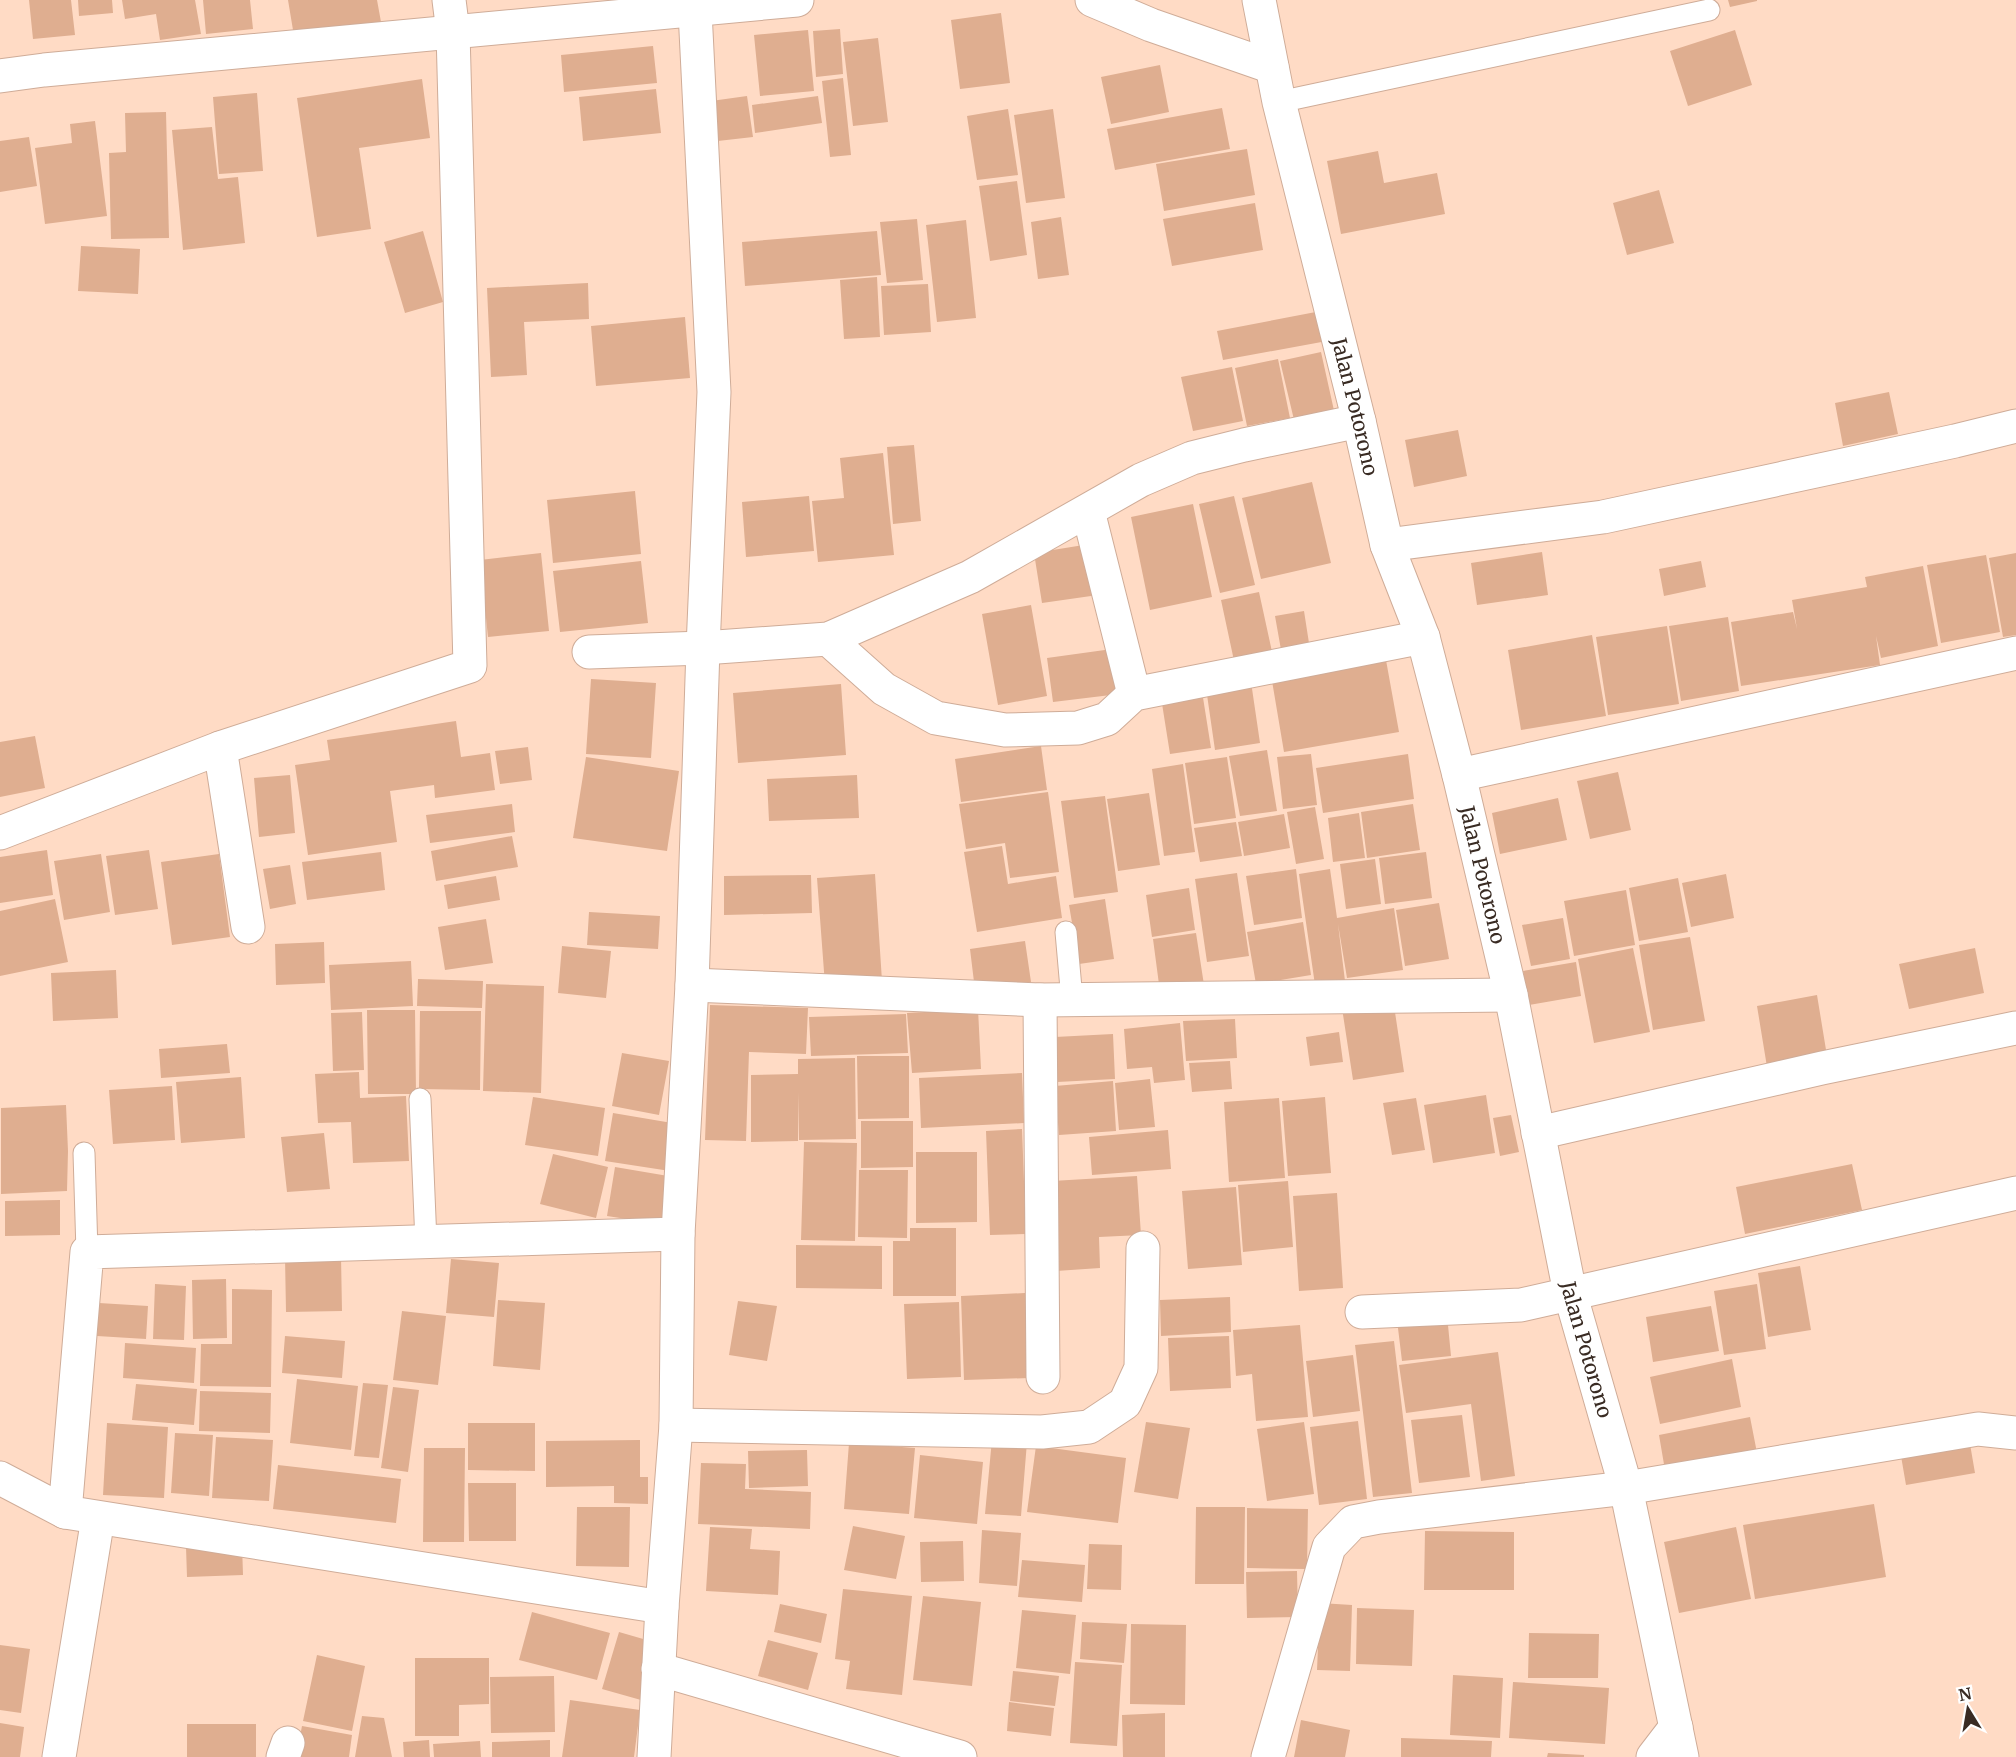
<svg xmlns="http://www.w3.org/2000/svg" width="2016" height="1757" font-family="Merriweather,serif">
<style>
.building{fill:#dfae90}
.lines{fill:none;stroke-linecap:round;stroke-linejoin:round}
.service-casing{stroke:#cfac98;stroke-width:23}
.minor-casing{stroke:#cfac98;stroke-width:35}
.service{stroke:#fff;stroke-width:21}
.minor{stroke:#fff;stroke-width:33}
.labels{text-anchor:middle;stroke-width:4.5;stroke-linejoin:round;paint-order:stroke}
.street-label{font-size:20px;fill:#392b23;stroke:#fff}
</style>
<rect width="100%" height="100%" fill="#ffdbc5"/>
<!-- building -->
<path class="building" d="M29 0H71L75 35 33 39Z
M78 0H112L113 13 79 16Z
M122 0H195L201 34 160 40 156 14 125 19Z
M203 0H250L253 29 206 34Z
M288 0H377L381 22 294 36Z
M1728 0H1757V1L1730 7Z
M1001 13 1010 83 960 89 951 20Z
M840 29 843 74 816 77 813 31Z
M808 30 814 91 760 96 754 35Z
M1735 30 1752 85 1688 106 1670 51Z
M878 38 888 122 853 126 843 42Z
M653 46 657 83 564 92 561 55Z
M1160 65 1169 112 1111 124 1101 77Z
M843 78 851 155 830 157 822 81Z
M422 79 430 138 359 148 371 229 317 237 297 98Z
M656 89 661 133 583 141 579 97Z
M257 93 263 171 219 174 213 97Z
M747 96 753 137 709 142 704 102Z
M818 96 822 123 755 133 752 105Z
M1222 108 1230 149 1115 170 1107 129Z
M1008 109 1018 175 977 180 967 116Z
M1053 109 1065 198 1026 203 1014 115Z
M166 112 169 238 111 239 109 153 126 152 125 113Z
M95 121 107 216 45 224 35 148 72 143 70 124Z
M212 127 218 179 238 177 245 243 183 250 172 130Z
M29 137 37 186 0 192V141Z
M1247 149 1255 195 1164 211 1156 164Z
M1378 151 1384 183 1437 173 1445 214 1341 234 1327 161Z
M1017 181 1027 255 990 261 979 186Z
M1659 190 1674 243 1627 255 1613 203Z
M1255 203 1263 250 1172 266 1163 219Z
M1061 217 1069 275 1038 279 1031 222Z
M917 219 923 280 887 283 880 222Z
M966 220 976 318 937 322 926 225Z
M423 231 443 302 405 313 384 242Z
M877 231 881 275 745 286 742 242Z
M81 246 140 249 138 294 78 291Z
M877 277 880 337 844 339 840 280Z
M588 283 589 319 524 322 527 375 491 377 487 288Z
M928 284 931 332 884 335 881 286Z
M1321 311 1327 341 1223 360 1217 331Z
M685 317 690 378 596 386 591 326Z
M1321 352 1335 415 1295 424 1280 361Z
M1278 359 1290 418 1247 426 1235 368Z
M1232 367 1243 421 1193 431 1181 377Z
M1889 392 1898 434 1843 446 1835 403Z
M1458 430 1467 476 1414 487 1405 440Z
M914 445 921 521 893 524 887 447Z
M883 453 894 555 818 562 812 501 844 498 840 458Z
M1312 482 1331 563 1261 579 1242 498Z
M635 491 641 554 553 563 547 500Z
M809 496 814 551 746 557 742 502Z
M1234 496 1255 585 1220 593 1199 504Z
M1193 504 1212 597 1150 610 1131 517Z
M1090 544 1098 595 1042 603 1034 553Z
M1542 552 1548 595 1477 605 1471 563Z
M541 553 549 631 488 637 480 560Z
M2016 553V635L2003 637 1989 558Z
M1986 555 2000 632 1941 643 1927 565Z
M641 561 648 623 560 632 553 571Z
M1701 561 1706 587 1664 596 1659 569Z
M1923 566 1938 646 1881 658 1876 636 1880 665 1741 686 1731 622 1793 612 1797 629 1792 600 1867 587 1865 577Z
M1259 592 1274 661 1236 670 1221 600Z
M1031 605 1047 696 998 705 982 614Z
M1304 611 1311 656 1283 661 1275 616Z
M1728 617 1739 691 1681 701 1669 626Z
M1667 626 1679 704 1608 715 1596 637Z
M1592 635 1606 716 1521 730 1508 650Z
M1112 649 1119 694 1053 702 1047 658Z
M1384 649 1399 732 1284 752 1270 669Z
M1250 675 1260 743 1215 750 1205 681Z
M591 679 656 683 651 758 586 754Z
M841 684 846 755 738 763 733 693Z
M1201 685 1211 748 1170 754 1160 691Z
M456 721 461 757 490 753 495 790 435 798 434 785 390 791 397 842 308 855 295 765 330 760 327 740Z
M35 736 45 788 0 797V742Z
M1041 746 1047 790 961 802 955 759Z
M528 747 532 780 500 784 495 751Z
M1267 750 1277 811 1240 816 1229 756Z
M1311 754 1317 805 1283 809 1277 757Z
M1408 754 1414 799 1323 813 1316 768Z
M586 757 679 771 667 851 573 838Z
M1227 757 1236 818 1194 824 1185 763Z
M1183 764 1195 852 1164 856 1152 769Z
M1618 772 1631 830 1590 839 1577 781Z
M290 775 295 833 259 837 254 778Z
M857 775 859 818 769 821 767 779Z
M1048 792 1059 872 1010 878 1005 843 966 849 959 804Z
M1149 793 1160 865 1118 871 1107 799Z
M1105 796 1118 892 1074 898 1061 801Z
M1558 798 1567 840 1500 854 1492 813Z
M512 804 515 832 430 843 426 815Z
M1413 804 1420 850 1367 858 1361 812Z
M1315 807 1324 859 1296 864 1287 812Z
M1359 813 1365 858 1333 862 1328 818Z
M1284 814 1290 848 1244 856 1238 822Z
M1236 822 1242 856 1200 862 1194 828Z
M512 836 518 867 436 881 431 851Z
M1002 846 1008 884 1056 876 1062 918 977 932 964 852Z
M47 850 53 895 0 903V857Z
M149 850 158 909 115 915 106 856Z
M381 852 385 890 307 900 302 862Z
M1426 852 1432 898 1385 904 1379 858Z
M101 854 110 912 64 920 54 861Z
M219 854 230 937 172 945 161 862Z
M1375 859 1381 904 1346 909 1340 864Z
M290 865 296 904 270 909 263 869Z
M1296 869 1302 918 1254 925 1246 876Z
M1330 869 1337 918 1394 908 1403 970 1347 978 1338 924 1345 981 1315 985 1299 874Z
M1237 873 1249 956 1207 962 1195 879Z
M875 874 882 981 825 985 817 878Z
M1726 874 1734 918 1691 927 1682 883Z
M811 875 812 913 724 915V876Z
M496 876 500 900 448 909 444 885Z
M1678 878 1688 932 1639 941 1629 888Z
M1189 888 1195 930 1152 937 1146 895Z
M1626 890 1635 945 1574 956 1564 901Z
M55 899 68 962 0 976V911Z
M1105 899 1114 959 1079 964 1069 905Z
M1439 903 1449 959 1405 966 1396 910Z
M589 912 660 916 658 949 587 945Z
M1563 918 1570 959 1531 966 1522 925Z
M486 919 493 963 445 970 438 927Z
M1303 922 1311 975 1256 984 1247 932Z
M1196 933 1204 985 1160 992 1153 939Z
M1690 937 1705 1021 1653 1030 1639 945Z
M1025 941 1031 982 975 990 970 949Z
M324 942 325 983 276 985 275 944Z
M562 946 611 951 606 998 558 993Z
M1633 948 1650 1032 1594 1043 1578 959Z
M1975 948 1984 993 1909 1009 1899 964Z
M411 961 413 1006 331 1010 329 965Z
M1576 962 1581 996 1529 1005 1523 971Z
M116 970 118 1018 53 1021 51 973Z
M418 979 483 981 482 1008 417 1006Z
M486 984 544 986 541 1093 483 1091Z
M1817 995 1828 1062 1768 1073 1757 1006Z
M1393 999 1404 1072 1353 1080 1342 1008Z
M710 1005 808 1008 806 1054 749 1052 746 1141 705 1140Z
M978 1009 981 1069 912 1073 907 1013Z
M367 1010H415L416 1094H368Z
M420 1011H481L480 1090 419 1089Z
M362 1012 364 1070 333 1071 331 1013Z
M906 1014 908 1053 811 1056 809 1017Z
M1235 1019 1237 1058 1186 1061 1183 1021Z
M1180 1023 1185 1080 1154 1083 1152 1067 1127 1069 1124 1029Z
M1339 1032 1343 1062 1310 1066 1306 1037Z
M1113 1034 1115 1079 1057 1082 1055 1037Z
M227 1044 230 1073 161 1078 159 1049Z
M622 1053 669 1061 659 1115 612 1106Z
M857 1056H909V1118L858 1119Z
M855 1058 856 1139 799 1140 798 1092V1141L751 1142V1075L798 1074V1059Z
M1230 1061 1232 1089 1192 1092 1189 1063Z
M359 1072 360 1098 406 1096 409 1161 353 1163 351 1122 318 1123 315 1074Z
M1022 1073 1024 1123 921 1128 919 1078Z
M241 1077 245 1138 181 1143 176 1082Z
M1150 1079 1155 1127 1119 1130 1115 1083Z
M1113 1081 1116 1131 1059 1135 1055 1086Z
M172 1086 175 1140 113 1144 109 1090Z
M1486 1095 1495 1153 1433 1163 1424 1105Z
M533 1097 605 1108 598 1156 525 1145Z
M1325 1097 1331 1173 1288 1176 1282 1101Z
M1279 1098 1285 1178 1229 1182 1224 1102Z
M1416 1098 1425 1150 1392 1155 1383 1103Z
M66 1105 68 1151 67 1191 1 1194V1108Z
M613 1113 678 1124 670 1171 605 1161Z
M1511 1115 1519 1152 1500 1156 1493 1118Z
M861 1121H913V1167L861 1168Z
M1022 1129 1026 1234 990 1235 986 1131Z
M1168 1130 1171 1169 1092 1175 1089 1137Z
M324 1133 330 1189 287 1192 281 1137Z
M804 1142 857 1143 855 1241 801 1240Z
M916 1152H977V1222L916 1223Z
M553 1154 608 1167 596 1218 540 1204Z
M1852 1164 1862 1210 1745 1234 1736 1187Z
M615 1167 674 1177 666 1225 607 1216Z
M859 1170H908L907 1238 858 1237Z
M1137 1176 1141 1235 1099 1237 1100 1268 1056 1271 1052 1181Z
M1288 1181 1293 1247 1243 1252 1238 1185Z
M1236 1187 1242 1265 1188 1269 1182 1191Z
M1337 1193 1343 1288 1299 1291 1293 1196Z
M60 1200V1235L5 1236V1201Z
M910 1228H956V1296H893V1241H910Z
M796 1245 882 1246V1289L796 1288Z
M341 1256 342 1311 286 1312 285 1257Z
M451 1259 499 1263 494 1317 446 1313Z
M1800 1266 1811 1330 1768 1337 1758 1273Z
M226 1279 227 1338 193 1339 192 1280Z
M155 1284 186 1286 184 1340 153 1339Z
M1757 1284 1766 1349 1724 1355 1714 1291Z
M232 1289 272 1290 271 1387 200 1386 201 1344H232Z
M1025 1293 1029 1378 964 1380 961 1296Z
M1230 1297 1231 1332 1161 1336 1160 1300Z
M498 1300 545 1303 540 1370 493 1366Z
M738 1301 777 1306 767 1361 729 1355Z
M959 1302 961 1377 907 1379 904 1304Z
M99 1303 148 1306 146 1339 97 1336Z
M1711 1306 1719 1351 1653 1362 1646 1317Z
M402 1311 446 1316 438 1385 393 1380Z
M1447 1315 1451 1356 1402 1361 1397 1320Z
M1300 1325 1308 1417 1256 1421 1252 1374 1236 1376 1233 1330Z
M285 1336 345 1341 342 1378 282 1373Z
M1229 1336 1231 1388 1170 1391 1168 1338Z
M1394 1341 1412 1493 1373 1497 1355 1345Z
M125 1343 196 1348 194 1383 123 1378Z
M1498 1352 1515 1476 1481 1481 1471 1404 1406 1413 1399 1365Z
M1353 1355 1360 1411 1313 1417 1306 1361Z
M1732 1359 1741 1407 1660 1424 1650 1377Z
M297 1379 358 1386 351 1450 290 1443Z
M363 1383 388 1385 379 1458 354 1456Z
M136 1384 197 1389 194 1425 132 1420Z
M393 1387 419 1390 408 1472 381 1468Z
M200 1391 271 1393 270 1433 199 1431Z
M1462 1415 1470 1477 1419 1483 1411 1420Z
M1750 1417 1758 1458 1666 1476 1659 1435Z
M1358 1421 1367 1499 1319 1505 1310 1427Z
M1146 1422 1190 1428 1178 1499 1134 1492Z
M1304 1422 1314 1494 1267 1501 1257 1429Z
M107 1423 168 1427 164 1498 103 1495Z
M468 1423H535V1471L468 1470Z
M175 1433 213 1435 209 1496 171 1493Z
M216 1437 273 1440 269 1501 212 1498Z
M992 1439 1027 1442 1021 1516 985 1514Z
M640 1440V1477H648V1504L614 1503V1486L546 1487V1441Z
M849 1443 915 1448 909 1514 844 1509Z
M1970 1444 1975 1473 1906 1485 1901 1456Z
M1036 1446 1126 1458 1118 1523 1027 1512Z
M424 1448H465L464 1542H423Z
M807 1450 808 1486 749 1488 748 1451Z
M920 1455 983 1462 977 1524 914 1518Z
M701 1463 746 1464 745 1489 811 1492 810 1529 698 1524Z
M278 1465 401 1479 396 1523 273 1509Z
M468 1483H516V1541H469Z
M1874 1504 1886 1577 1755 1599 1743 1525Z
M577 1507H630L629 1567 576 1566Z
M1196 1507H1245L1244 1584H1195Z
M1247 1508 1308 1509 1307 1569 1247 1568Z
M853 1526 905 1536 896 1579 844 1570Z
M710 1527 752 1529 750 1549 780 1551 778 1595 706 1591Z
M1736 1527 1751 1599 1679 1613 1664 1542Z
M982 1530 1021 1533 1017 1586 979 1583Z
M1425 1531 1514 1532V1590H1424Z
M963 1541 964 1581 921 1582 920 1542Z
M242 1544 243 1575 187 1577 186 1547Z
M1089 1544 1122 1545 1121 1590 1087 1589Z
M1022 1560 1085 1565 1082 1602 1018 1597Z
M1297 1571 1298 1617 1247 1618 1246 1572Z
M843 1589 912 1596 902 1695 846 1689 850 1661 835 1659Z
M923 1596 981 1602 972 1686 913 1680Z
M1320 1603 1352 1605 1350 1671 1317 1670Z
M780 1604 827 1614 821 1643 774 1632Z
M1357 1608 1414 1610 1412 1666 1356 1664Z
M1022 1610 1076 1615 1070 1674 1016 1668Z
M532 1612 610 1633 597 1680 519 1660Z
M1082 1622 1127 1624 1124 1663 1080 1659Z
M1131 1624 1186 1625 1185 1705 1130 1704Z
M619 1632 657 1643 641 1700 602 1689Z
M1529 1633 1599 1634 1598 1678H1528Z
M768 1640 818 1653 808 1690 758 1676Z
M0 1645 30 1649 21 1713 0 1710Z
M317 1655 365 1666 352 1731 303 1721Z
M415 1658H489V1704L459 1705V1736H415Z
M1075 1662 1122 1665 1117 1746 1070 1743Z
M1013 1671 1059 1676 1055 1706 1010 1701Z
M1453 1675 1503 1678 1500 1738 1450 1735Z
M554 1676 555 1732 491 1733 490 1677Z
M1513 1682 1609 1688 1605 1744 1509 1738Z
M570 1700 640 1710 634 1757H562Z
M1009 1702 1054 1708 1051 1736 1007 1731Z
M1165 1713V1757H1123L1122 1715Z
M362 1716 384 1718 392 1757H355Z
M1301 1720 1350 1730 1345 1757H1294Z
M0 1723 24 1727 20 1757H0Z
M187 1724H256V1757H187Z
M302 1726 352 1735 349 1757H296Z
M1401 1738 1492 1741 1491 1757H1401Z
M429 1740 430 1757H404L403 1742Z
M550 1740V1757H492V1742Z
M480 1741 481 1757H434L433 1744Z
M1548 1753 1584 1755V1757H1547Z"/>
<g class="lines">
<!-- service casing -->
<g class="service-casing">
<path id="service" d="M1279 102 1709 10
M1066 932 1072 1000
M420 1099 426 1242
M84 1153 87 1252"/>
</g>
<!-- minor casing -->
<g class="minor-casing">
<g id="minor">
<path d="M1092 0 1151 25 1272 67"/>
<path id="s1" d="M1259 0 1279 102 1359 421 1387 545 1423 637 1459 775 1511 995 1570 1293 1626 1488 1682 1757"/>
<path d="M0 76 44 70 797 0"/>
<path d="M1088 511 1134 694"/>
<path d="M1387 545 1603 517 1955 441 2016 426"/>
<path d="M828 639 884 689 936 718 1005 730 1078 728 1107 719 1134 694 1423 637"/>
<path d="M589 652 703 648 828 639 970 577 1141 480 1192 458 1244 445 1359 421"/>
<path d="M220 748 248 927"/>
<path d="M1459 775 2016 653"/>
<path d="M0 833 220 748 470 666 453 32 449 0"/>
<path d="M692 985 1040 1000 1511 995"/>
<path d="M1040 1000 1043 1377"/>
<path d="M1538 1133 1822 1068 2016 1028"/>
<path d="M1362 1312 1521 1305 2016 1193"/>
<path d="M676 1425 1042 1432 1089 1427 1125 1403 1141 1368 1143 1248"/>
<path d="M0 1478 65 1512 662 1607"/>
<path d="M65 1512 87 1252 678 1234"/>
<path d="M658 1669 960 1757"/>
<path d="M59 1757 98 1518"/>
<path d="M283 1757 288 1743"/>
<path d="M654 1757 662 1607 676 1425 678 1234 692 985 703 648 714 392 695 11"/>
<path d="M1268 1757 1329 1547 1353 1522 1379 1517 1626 1488 1978 1429 2016 1433"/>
<path d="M1653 1757 1676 1727"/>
</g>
</g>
<!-- service -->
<use href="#service" class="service"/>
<!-- minor -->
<use href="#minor" class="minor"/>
</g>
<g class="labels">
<!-- street labels -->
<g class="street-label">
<text dy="7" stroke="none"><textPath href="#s1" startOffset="418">Jalan Potorono</textPath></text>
<text dy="7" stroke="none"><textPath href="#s1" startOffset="904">Jalan Potorono</textPath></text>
<text dy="7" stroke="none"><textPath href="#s1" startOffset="1390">Jalan Potorono</textPath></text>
</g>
</g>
<!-- north arrow -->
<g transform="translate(1968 1709) rotate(349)" stroke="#ffffff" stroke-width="4.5" paint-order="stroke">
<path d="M0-4.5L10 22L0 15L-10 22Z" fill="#392b23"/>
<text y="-9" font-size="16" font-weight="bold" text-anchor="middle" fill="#392b23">N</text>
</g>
</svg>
